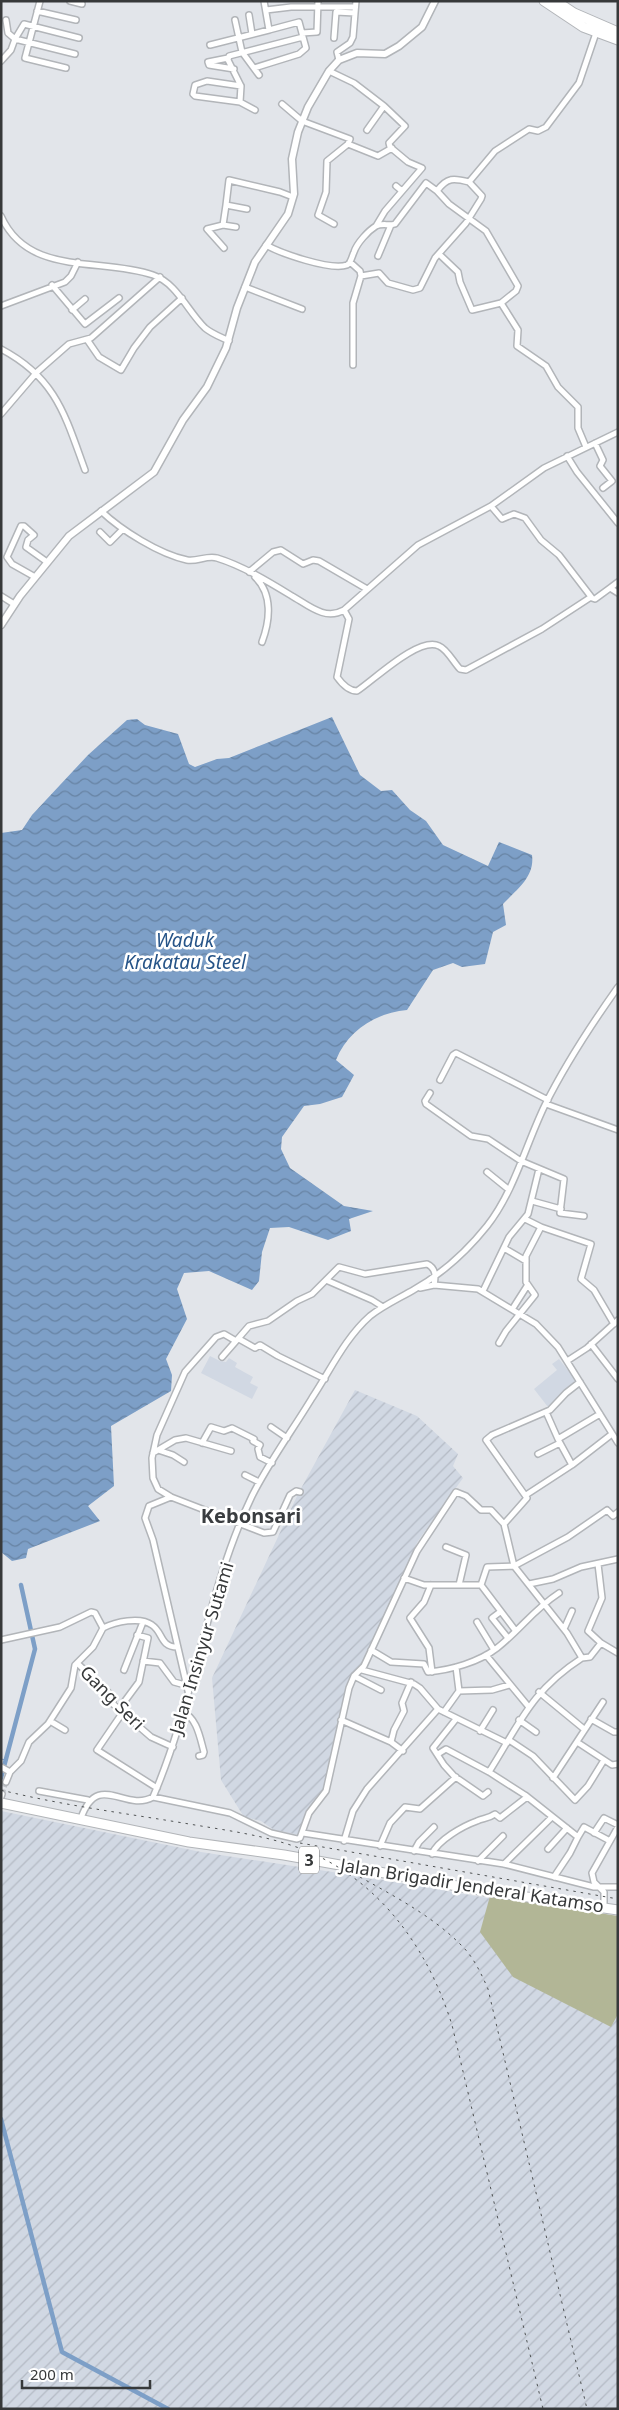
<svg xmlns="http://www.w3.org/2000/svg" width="619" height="2410" font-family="'Noto Sans',sans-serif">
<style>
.built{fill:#d1d8e3}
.industrial{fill:url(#industrial-furrows)}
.park{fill:#b2b696}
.water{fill:url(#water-waves)}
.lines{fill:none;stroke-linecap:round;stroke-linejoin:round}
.stream{stroke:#7d9fc7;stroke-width:1}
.canal{stroke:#7d9fc7;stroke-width:4.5}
.minor-tunnel{stroke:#c0c3c7;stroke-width:5;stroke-dasharray:5 2.5;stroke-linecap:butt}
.minor-casing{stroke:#b2b5b9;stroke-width:8}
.tertiary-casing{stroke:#b2b5b9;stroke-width:9}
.trunk-casing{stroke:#b2b5b9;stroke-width:11}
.minor{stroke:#fff;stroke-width:5}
.tertiary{stroke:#fff;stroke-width:6}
.trunk{stroke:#fff;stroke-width:9}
.rail{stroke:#4f5253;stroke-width:1;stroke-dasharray:2.5 5;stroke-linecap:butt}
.labels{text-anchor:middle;stroke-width:5;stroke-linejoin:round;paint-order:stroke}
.shield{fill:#fff;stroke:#737475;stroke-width:1}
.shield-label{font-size:16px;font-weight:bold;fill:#37393a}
.street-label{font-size:18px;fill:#37393a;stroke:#fff}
.water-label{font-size:19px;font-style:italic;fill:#265488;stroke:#fff}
.quarter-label{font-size:20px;font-weight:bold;fill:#3a3d40;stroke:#fff}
</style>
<defs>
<pattern id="industrial-furrows" width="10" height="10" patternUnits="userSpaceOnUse" patternTransform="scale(1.25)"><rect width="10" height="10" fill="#d1d8e3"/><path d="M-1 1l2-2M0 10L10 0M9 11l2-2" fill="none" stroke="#b4bac4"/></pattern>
<pattern id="water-waves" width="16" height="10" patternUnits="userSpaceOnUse" patternTransform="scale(1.25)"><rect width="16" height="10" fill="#7d9fc7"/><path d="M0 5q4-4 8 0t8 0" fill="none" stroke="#6783a3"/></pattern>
</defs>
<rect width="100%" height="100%" fill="#e2e5ea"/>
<!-- built -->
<path class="built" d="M210 1356 220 1361 226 1362 229 1358 237 1363 235 1367 253 1377 250 1383 258 1387 252 1399 201 1373Z
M559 1359 578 1383 548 1407 534 1389 557 1370 552 1364Z"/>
<!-- industrial -->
<path class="industrial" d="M355 1390 417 1416 458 1454 453 1466 463 1478 418 1541 360 1668 348 1680 324 1790 299 1835 274 1830 261 1821 244 1817 221 1780 212 1678 298 1494Z
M1 1811 201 1852 378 1879 618 1921V2409H1Z"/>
<!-- park -->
<path class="park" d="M490 1896 618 1916V2014L611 2027 513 1977 480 1932Z"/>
<!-- water -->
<path class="water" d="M332 717 360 775 381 791 392 790 410 810 426 821 443 845 488 866 499 842 532 855C535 877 517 889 503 904L506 925 493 932 485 964 462 967 453 963 433 970 407 1010C376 1013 348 1030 336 1060L354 1075 342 1097 320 1104 304 1106 282 1137 281 1149 290 1168 344 1206 373 1211 349 1219 351 1231 328 1240 289 1227 270 1228 262 1252 259 1281 252 1290 209 1271 184 1273 177 1289 187 1319 166 1359 172 1375 171 1391 111 1426 114 1486 88 1506 100 1521 28 1549 26 1558 12 1561 1 1552V833L22 830 32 815 88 755 127 720 137 719 145 725 178 734 189 764 195 767 217 759 229 758Z"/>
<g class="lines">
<!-- stream -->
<path class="stream" d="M1 1759 6 1760"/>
<!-- canal -->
<path class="canal" d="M1 1778 35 1649 21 1585
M1 2119 62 2352 168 2409"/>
<!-- minor-tunnel -->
<path class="minor-tunnel" d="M2 1794 6 1782"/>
<!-- minor casing -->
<g class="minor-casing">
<path id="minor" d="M40 1 25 58 66 68
M70 1 82 4
M266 10 291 7H355
M37 11 76 20
M249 15 252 34
M235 20 242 52 259 75
M302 33 317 32 318 1
M334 38 336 12 355 13
M210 45 269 30
M75 54 15 39 24 24 79 38
M228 58 208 62 209 65 234 69
M339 60 337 52 350 43 353 37 356 1
M1 61 11 50 15 39 8 33 6 20
M254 68 299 54 306 48 303 37
M329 71 354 83 384 106 367 130
M241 86 207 81 195 85 193 94 195 96 240 102 241 86 228 60 229 56 303 37 299 22 269 30 264 1
M240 102 255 110
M282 104 302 121 350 139 348 144 327 161 326 192 318 215 334 224
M348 144 378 156 392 148
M396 186 402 191
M437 191 449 204 486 231 518 286 516 291 501 303 518 330 517 346 546 366 558 387 578 407V428L586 447
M247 209 226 205 229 180 280 192 293 197
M1 216C28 277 100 257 153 275 177 283 188 312 205 328 212 334 221 337 229 341
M223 225 236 227
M376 226 385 211 422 168 408 162 390 147 389 143 405 126 384 106
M266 245C280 253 331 271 347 265 351 263 352 256 354 252 357 243 368 231 376 226 382 223 389 226 395 224L426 183 437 191C447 177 454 178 469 182
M224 248 207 229 223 225 226 205
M439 254 458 272 460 282 472 310 501 303
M378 256 391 225
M350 262 360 271 361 276 353 303V365
M361 276 379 273 388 283 413 290 420 288 435 258 466 223 481 199 482 196 469 182 495 151 529 129 538 131 546 127 579 83 597 30
M52 285 85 324 119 298
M245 287 302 309
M1 306 65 282 71 276 78 262
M72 310 85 299
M88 341 99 357 121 370 134 348 150 327 182 298
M1 349C56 378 65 415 85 470
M1 414 37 372 69 344 91 338 160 277
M595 443 603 460 600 466 612 481 603 488
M567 456 577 472 618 523
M491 506 502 519 514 514 525 518 541 540 559 555 592 598 595 599 610 588 618 593
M101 511C121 530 159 554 187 560 197 562 207 555 217 558 243 566 269 582 292 596 308 605 325 621 344 610
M100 532 110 542 122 530
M249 572 273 552 281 550 303 564 313 560 319 561 367 589
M35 577 12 564 7 557 21 526H24L34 535 28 540 26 547 47 562
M255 577C273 594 270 621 262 642
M610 588 618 582
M1 596 14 604
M591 597 542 629 466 670 460 669C454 663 447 649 439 646 419 636 374 680 357 691 348 691 342 684 337 677L349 619 344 610 418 545 491 506 544 468 618 432
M440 1080 453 1055 456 1053 548 1100
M430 1093 425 1101 426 1104 471 1136 488 1139 521 1161 564 1179 560 1213 584 1216
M546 1104 618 1130
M487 1172 508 1189
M532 1201 561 1209
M541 1227 591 1244 581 1279 594 1290 614 1324
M504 1248 526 1261
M326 1280 372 1300 383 1307
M420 1288 434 1285 478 1289 536 1324 558 1347 618 1443
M483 1291 509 1237 528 1214 539 1169
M513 1308 527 1286
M239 1339 255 1348 260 1345 278 1356 325 1379
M499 1343 506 1331 535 1295 526 1282V1256L541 1227 525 1219
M591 1344 618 1379
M222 1357 236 1341
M567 1361 587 1348 618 1320
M546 1412 558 1439 600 1414
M271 1427 287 1438
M202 1443 211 1427 224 1431 232 1428 254 1439 253 1441 260 1445 258 1449 260 1457 272 1463
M560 1443 572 1465
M158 1450 173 1455 184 1462
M153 1453 175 1440 186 1438 231 1451
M538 1454 560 1443 558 1439
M245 1475 259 1482
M300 1492 296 1491 290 1495 273 1532 264 1533 171 1497 158 1489 153 1478 152 1458 157 1435 185 1372 216 1337 224 1334 236 1341 249 1326 268 1321 297 1301 312 1294 339 1267 365 1274 427 1264C436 1268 436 1276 434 1285
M526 1495 572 1465 612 1434
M171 1497 149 1506 145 1518 153 1540 188 1691
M504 1524 527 1498 486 1440 492 1435 550 1410 566 1393 580 1382
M446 1547 466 1555 459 1585
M598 1564 602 1598 588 1631 601 1643
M404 1578 424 1585H481L515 1630
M529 1584 553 1579 581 1567 618 1559
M431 1585 424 1602 410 1618 429 1648 432 1672
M481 1585 487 1567 514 1566 568 1537 607 1510 613 1516 618 1512
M500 1612 492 1618 508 1638
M477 1622 494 1650
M564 1629 572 1611
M1 1640 60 1627 91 1612 95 1613 103 1628
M371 1650 391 1662 424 1664 428 1672C451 1670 479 1662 497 1648 520 1630 533 1610 559 1593
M486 1655 528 1706
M582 1658 590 1657 601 1643 618 1653
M143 1661 160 1663 174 1682 185 1685
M77 1663 113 1697V1704L151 1737 173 1747
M124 1670 143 1622
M362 1670 414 1684 420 1688 438 1709
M354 1676 381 1690
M459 1691 492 1690 509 1685
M539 1692 584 1729
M119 1709 139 1682 148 1638 137 1635
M123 1712 97 1750 157 1788
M182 1712C197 1717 200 1738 204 1752L203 1755 199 1756
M444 1712 459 1691 456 1667
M456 1719 433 1748 444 1765 454 1776 483 1796 488 1792
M591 1719 614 1732H618
M341 1720 391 1742
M519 1720 536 1732
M50 1721 65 1730
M480 1731 493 1710
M509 1740 533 1756 575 1800 588 1786 604 1760
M577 1742 612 1765 618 1764
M403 1751 391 1742 394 1730 404 1711 402 1703 411 1682
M438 1754 446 1749 489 1772 525 1795 578 1837 584 1827 610 1841
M1 1767 10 1772 21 1761 29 1742 48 1724 71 1688 75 1665 93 1647 103 1628C115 1622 140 1616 152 1625 163 1632 160 1647 177 1647
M553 1778 603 1702
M6 1782 10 1772
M39 1791 88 1800
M1 1797 2 1794
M153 1797 230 1813 271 1833 297 1839 300 1838 309 1813 326 1791 349 1688 354 1676 364 1666 417 1551 456 1492 466 1496 481 1510H491L504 1524 514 1566 567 1633 582 1658C531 1691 520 1723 489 1772
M81 1818C98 1770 125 1813 153 1797 195 1700 206 1592 252 1496 269 1462 292 1431 312 1398 330 1371 345 1338 370 1316 384 1305 400 1298 415 1289 443 1273 467 1251 487 1226 514 1192 526 1144 545 1105 566 1063 591 1025 618 987
M303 1833 504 1864 594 1887H618
M594 1833 604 1818 618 1825
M344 1841 353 1811 367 1789 438 1709 507 1743
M380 1846 390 1823 405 1807 420 1809 456 1777
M548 1849 567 1828
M414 1851 419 1842 434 1827
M432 1854C438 1840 463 1826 477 1821 483 1818 488 1819 495 1814L500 1818 527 1797
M478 1861 503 1836
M504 1864 552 1817
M554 1877 570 1853 578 1837
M604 1907V1892L594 1882 592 1873 618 1827"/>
</g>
<!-- tertiary casing -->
<g class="tertiary-casing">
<path id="tertiary" d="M1 625 20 596 69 536 154 472 183 420 207 387 226 348 237 308 255 262 288 214 294 194 292 159 298 132 308 107 329 71 339 60 357 53 385 54 399 46 422 27 435 1"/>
</g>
<!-- trunk casing -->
<g class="trunk-casing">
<path id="trunk" d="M544 1 583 27 618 40
M556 1 574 13 618 32
M1 1803 189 1842 284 1855 485 1891 618 1910"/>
</g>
<!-- minor -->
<use href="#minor" class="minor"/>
<!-- tertiary -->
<use href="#tertiary" class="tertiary"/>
<!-- trunk -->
<use href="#trunk" class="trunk"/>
<!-- rail -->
<path class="rail" d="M1 1790C65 1806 131 1814 195 1825 237 1832 282 1838 320 1857 388 1891 430 1955 452 2025L543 2409
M300 1843 618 1899
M360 1877C394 1896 432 1916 460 1944 473 1956 481 1973 488 1989L587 2409"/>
</g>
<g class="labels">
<!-- shield labels -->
<rect class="shield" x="299" y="1846.5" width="20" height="27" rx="4"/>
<g class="shield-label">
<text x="309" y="1866">3</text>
</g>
<!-- street labels -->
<g class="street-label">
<text transform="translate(202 1648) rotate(-73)" y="6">Jalan Insinyur Sutami</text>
<text transform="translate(112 1698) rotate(45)" y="6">Gang Seri</text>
<text transform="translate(472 1886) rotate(9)" y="6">Jalan Brigadir Jenderal Katamso</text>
</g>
<!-- water labels -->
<g class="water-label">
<text x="185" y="947">Waduk<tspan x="185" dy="22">Krakatau Steel</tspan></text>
</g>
<!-- quarter labels -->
<g class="quarter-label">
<text x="251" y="1523">Kebonsari</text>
</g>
</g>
<!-- border -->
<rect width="619" height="2410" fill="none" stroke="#37393a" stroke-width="5"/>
<!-- scale -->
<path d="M22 2380v8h128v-8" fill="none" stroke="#37393a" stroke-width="2.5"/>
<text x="30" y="2380" font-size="15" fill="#37393a" stroke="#ffffff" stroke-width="4" paint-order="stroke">200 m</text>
</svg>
